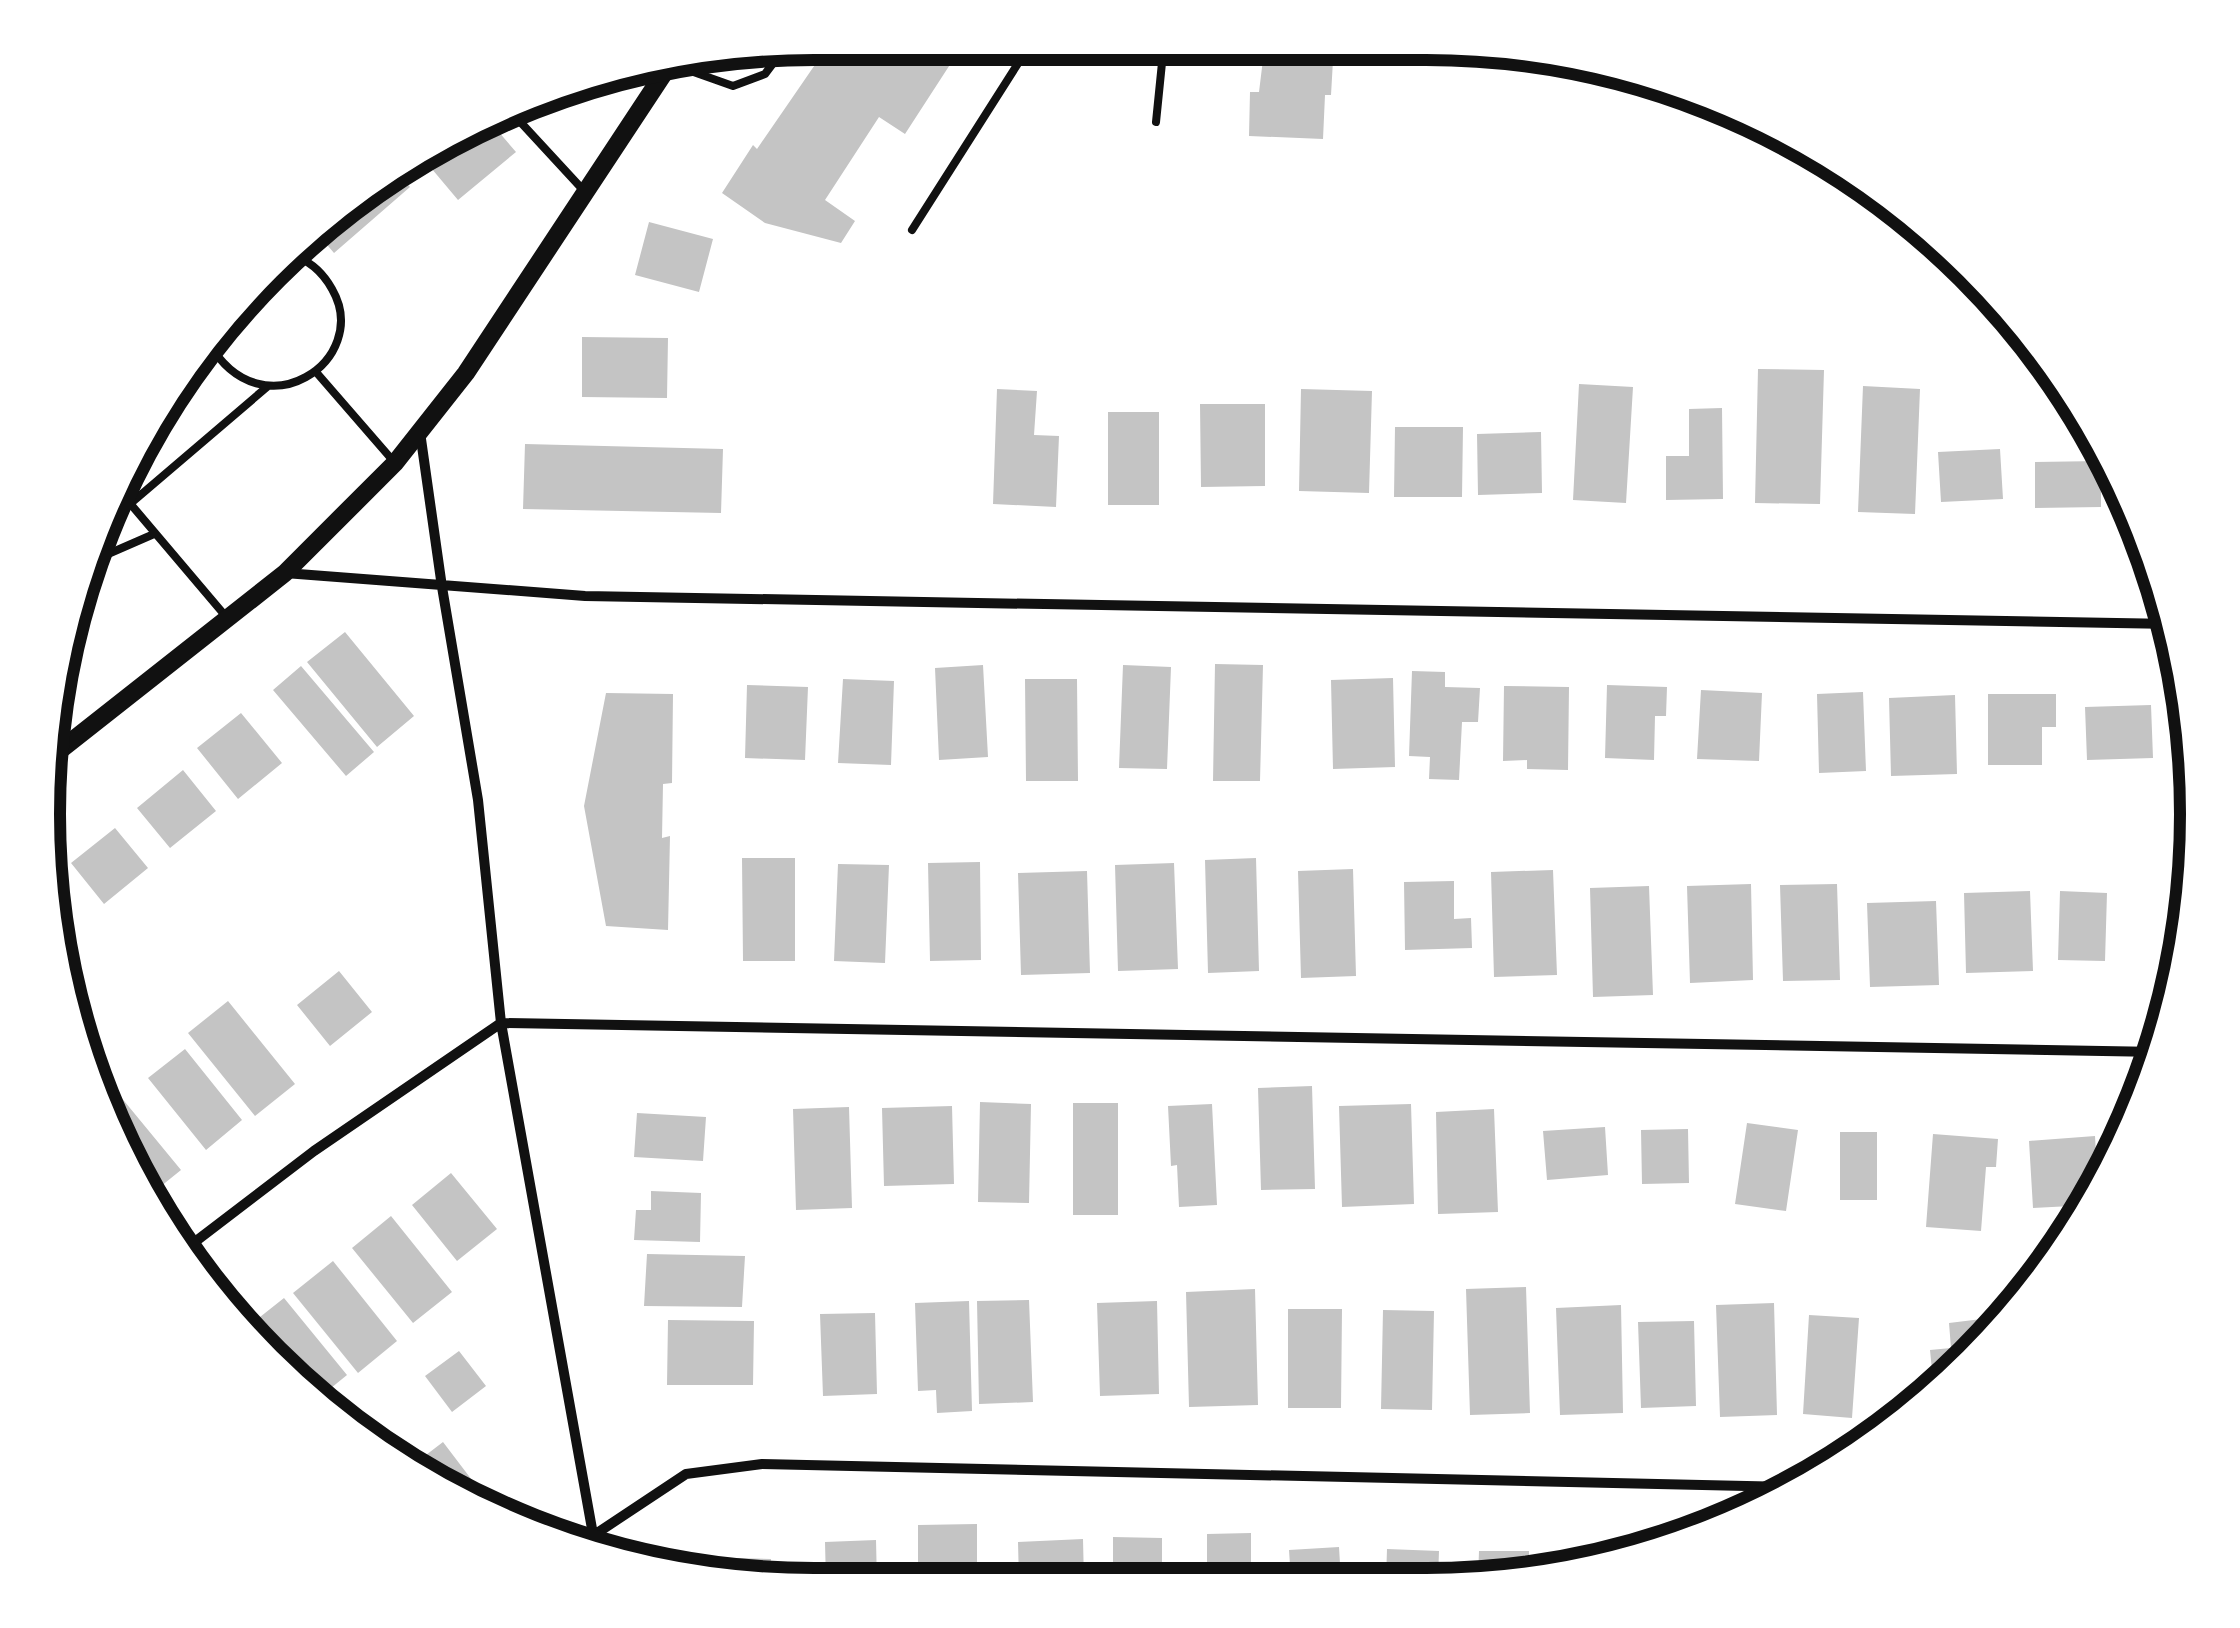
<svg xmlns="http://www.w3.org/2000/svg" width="2240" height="1628" font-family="'Sofia Sans Condensed',sans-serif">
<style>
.building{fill:#c4c4c4}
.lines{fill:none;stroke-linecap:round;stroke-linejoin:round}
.service{stroke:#111;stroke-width:8}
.minor{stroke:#111;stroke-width:10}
.tertiary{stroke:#111;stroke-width:18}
.rim{fill:none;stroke:#111;stroke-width:12}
</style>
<rect width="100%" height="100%" fill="#fff"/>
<!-- building -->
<path class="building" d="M822 43H964L905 134 879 117 825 200 855 221 841 243 765 223 722 193 753 145 757 149 821 56 816 52Z
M1265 43H1334L1331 95H1325L1323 139 1249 136 1250 92H1259Z
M492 124 516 152 458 200 421 156Z
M394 169 410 187 334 253 317 233Z
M649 222 713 239 699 292 635 275Z
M582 337 668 338 667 398 582 397Z
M1758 369 1824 370 1820 504 1755 503Z
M190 372 196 379 174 397H173Z
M1579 384 1633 387 1626 503 1573 500Z
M1863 386 1920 389 1915 514 1858 512Z
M997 389 1037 391 1034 435 1059 436 1056 507 993 504Z
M1301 389 1372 391 1369 493 1299 491Z
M1200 404H1265V486L1201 487Z
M1722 408 1723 499 1666 500V456H1689V409Z
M1108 412H1159V505H1108Z
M1395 427H1463L1462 497H1394Z
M1541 432 1542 493 1478 495 1477 434Z
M525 444 723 449 721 513 523 509Z
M2000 449 2003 499 1941 502 1938 452Z
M2101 461V507L2035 508V462Z
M345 632 414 716 377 747 307 662Z
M1215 664 1263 665 1260 781H1213Z
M983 665 988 757 939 760 935 668Z
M1123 665 1171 667 1167 769 1119 768Z
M301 666 374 752 346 776 273 690Z
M1412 671 1445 672V687L1480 688 1478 722H1462L1459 780 1429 779 1430 757 1409 756Z
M1393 678 1395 767 1333 769 1331 680Z
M843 679 894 681 891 765 838 763Z
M1025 679H1077L1078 781H1026Z
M747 685 808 687 805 760 745 758Z
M1607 685 1667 687 1666 716H1655L1654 760 1605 758Z
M1504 686 1569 687 1568 770 1527 769V760L1503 761Z
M1701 690 1762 693 1759 761 1697 759Z
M1863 692 1866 771 1819 773 1817 694Z
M606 693 673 694 672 783 663 784 662 838 670 836 668 930 606 926 584 806Z
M1988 694H2056V727H2042V765H1988Z
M1955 695 1957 774 1891 776 1889 698Z
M2151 705 2153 758 2087 760 2085 707Z
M241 713 282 763 238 799 197 748Z
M183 770 216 811 170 848 137 808Z
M115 828 148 868 104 904 71 863Z
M742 858H795V961H743Z
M1256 858 1259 971 1208 973 1205 860Z
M980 862 981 960 930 961 928 863Z
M1174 863 1178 969 1118 971 1115 865Z
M838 864 889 865 885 963 834 961Z
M1353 869 1356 976 1301 978 1298 871Z
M1553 870 1557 975 1494 977 1491 872Z
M1087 871 1090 973 1021 975 1018 873Z
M1454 881V919L1471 918 1472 948 1405 950 1404 882Z
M1751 884 1753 980 1690 983 1687 886Z
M1837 884 1840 980 1783 981 1780 885Z
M1649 886 1653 995 1593 997 1590 888Z
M2030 891 2033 971 1966 973 1964 893Z
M2060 891 2107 893 2105 961 2058 960Z
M1936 901 1939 985 1870 987 1867 903Z
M49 906 68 930 56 939 49 914Z
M339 971 372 1012 330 1046 297 1005Z
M228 1001 295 1084 255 1116 188 1033Z
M185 1049 242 1120 206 1150 148 1078Z
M111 1085 181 1170 150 1195 101 1110 98 1096Z
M1312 1086 1315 1189 1261 1190 1258 1088Z
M980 1102 1031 1104 1029 1203 978 1202Z
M1073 1103H1118V1215H1073Z
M1212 1104 1217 1205 1179 1207 1177 1165 1171 1166 1168 1106Z
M1411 1104 1414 1204 1342 1207 1339 1106Z
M952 1106 954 1184 884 1186 882 1108Z
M849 1107 852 1208 796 1210 793 1109Z
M1494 1109 1498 1212 1438 1214 1436 1112Z
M637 1113 706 1117 703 1161 634 1157Z
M1747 1123 1798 1130 1786 1211 1735 1204Z
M1605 1127 1608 1175 1547 1180 1543 1131Z
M1688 1129 1689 1183 1642 1184 1641 1130Z
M1840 1132H1877V1200H1840Z
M1933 1134 1998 1139 1996 1167H1986L1981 1231 1926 1227Z
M2095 1136 2098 1190 2090 1205 2033 1208 2029 1141Z
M451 1173 497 1229 457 1261 412 1205Z
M651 1191 701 1193 700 1242 634 1240 636 1210H651Z
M391 1216 452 1292 413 1323 352 1248Z
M647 1254 745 1256 742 1307 644 1306Z
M333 1261 397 1341 358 1373 293 1293Z
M1526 1287 1530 1413 1470 1415 1466 1289Z
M1255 1289 1258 1405 1189 1407 1186 1292Z
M284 1298 347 1375 315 1401 246 1328Z
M1029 1300 1033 1402 979 1404 977 1301Z
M969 1301 972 1411 937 1413 936 1390 918 1391 915 1303Z
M1157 1301 1159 1394 1100 1396 1097 1303Z
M1774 1303 1777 1415 1720 1417 1716 1305Z
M1621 1305 1623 1413 1560 1415 1556 1308Z
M1288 1309H1342L1341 1408H1288Z
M1383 1310 1434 1311 1432 1410 1381 1409Z
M875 1313 877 1394 823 1396 820 1314Z
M1809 1315 1859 1318 1852 1418 1803 1414Z
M1998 1317 1999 1329 1934 1390 1930 1350 1951 1348 1949 1323Z
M668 1320 754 1321 753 1385H667Z
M1694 1321 1696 1406 1641 1408 1638 1322Z
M459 1351 486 1386 452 1412 425 1376Z
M443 1442 497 1513 429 1482 409 1468Z
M977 1524V1582L918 1583V1525Z
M1251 1533V1581H1207V1534Z
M1113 1537 1162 1538V1581L1113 1582Z
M1083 1539 1084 1582H1019L1018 1542Z
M876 1540 877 1583H826L825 1542Z
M1339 1547 1341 1580H1291L1289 1550Z
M1387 1549 1439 1551 1438 1579 1386 1580Z
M1479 1551H1529V1578L1478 1579Z
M1627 1551V1552L1571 1567 1570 1552Z
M695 1557 771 1559 770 1584 695 1570Z"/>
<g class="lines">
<!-- service -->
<path class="service" d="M671 64 733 86 765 74 786 46
M639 66 656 86
M513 114 585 192
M1156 122 1164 43
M912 230 1031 43
M209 343C262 435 373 360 332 289 323 273 309 260 291 255
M316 372 395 463
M117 488 228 619
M130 504 267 387
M92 561 154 534"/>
<!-- minor -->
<path class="minor" d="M420 432 442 587 478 800 501 1023 596 1551
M285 573 585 596 2173 624
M183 1251 314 1151 501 1023 2159 1052
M576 1547 686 1474 762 1464 1791 1487"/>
<!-- tertiary -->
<path class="tertiary" d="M54 755 285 573 395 463 466 373 672 61"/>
</g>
<!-- crop -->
<path d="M0 0H2240V1628H0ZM814 60H1426A754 754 0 0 1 2180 814V814A754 754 0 0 1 1426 1568H814A754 754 0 0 1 60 814V814A754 754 0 0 1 814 60Z" fill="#fff" fill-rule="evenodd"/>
<path class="rim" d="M814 60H1426A754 754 0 0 1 2180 814V814A754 754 0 0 1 1426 1568H814A754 754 0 0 1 60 814V814A754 754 0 0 1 814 60Z"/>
</svg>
